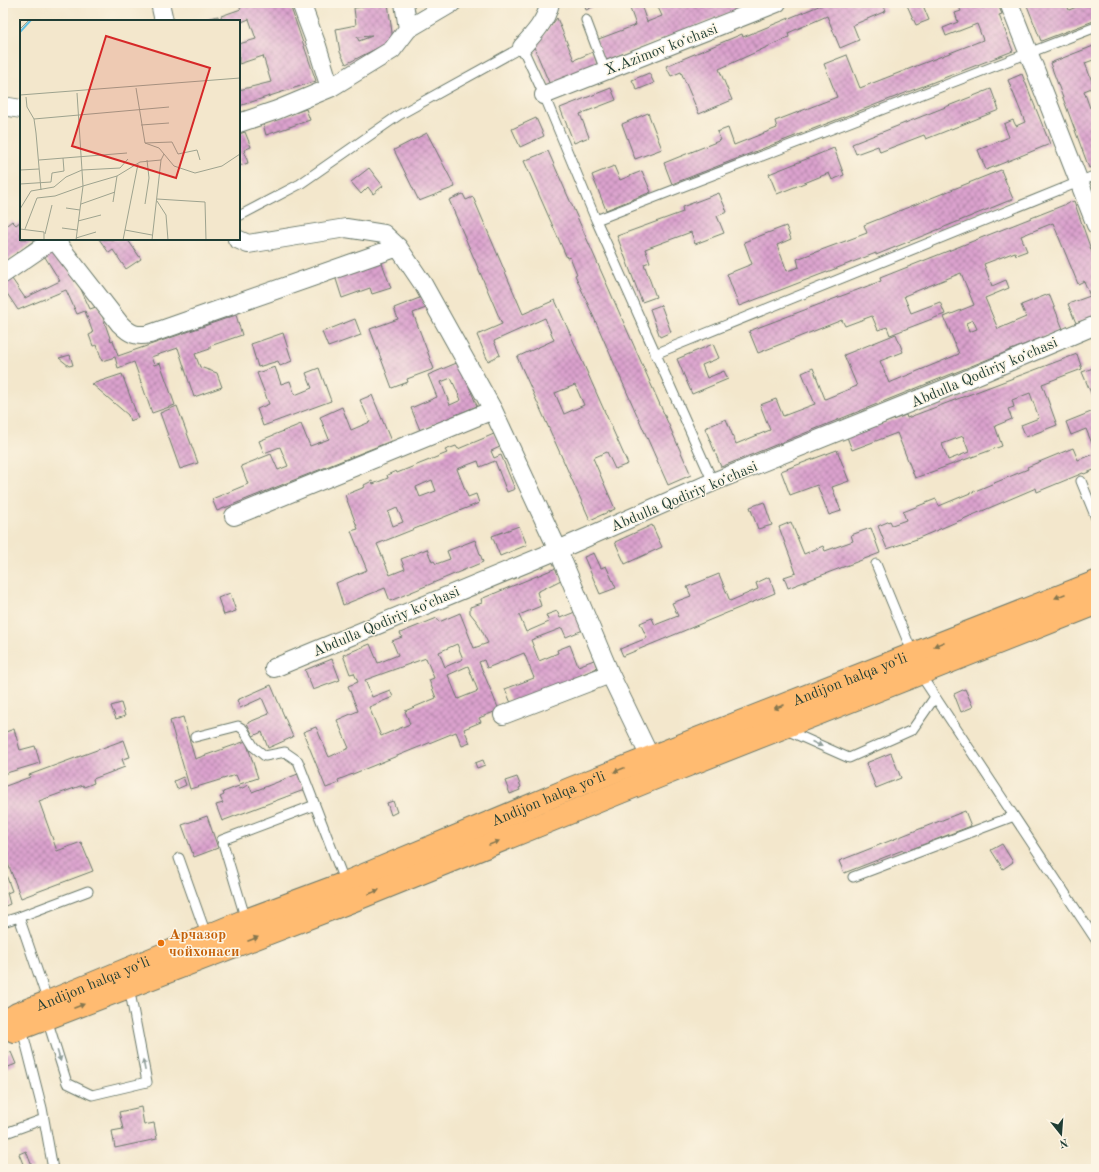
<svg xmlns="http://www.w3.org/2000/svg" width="1099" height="1172" font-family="'Old Standard TT',serif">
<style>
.building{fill:url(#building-cross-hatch);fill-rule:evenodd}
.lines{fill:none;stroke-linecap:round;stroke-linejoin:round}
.service-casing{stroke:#697869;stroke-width:11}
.minor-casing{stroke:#697869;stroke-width:20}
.trunk-casing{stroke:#697869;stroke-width:24}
.service{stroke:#fff;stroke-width:9}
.minor{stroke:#fff;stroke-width:18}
.trunk{stroke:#ffbb71;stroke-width:22}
.oneway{fill:#84764f}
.oneway2{fill:#8f9e9a}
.food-dot{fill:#e8710a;stroke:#fcf5e5;stroke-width:1.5}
.labels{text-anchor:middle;stroke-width:3;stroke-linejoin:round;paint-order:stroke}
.street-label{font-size:15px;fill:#1f3d34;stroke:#fcf5e5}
.food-label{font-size:15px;font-weight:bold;fill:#c56008;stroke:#fcf5e5;text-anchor:start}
.inset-river{fill:none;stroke:#63c0e1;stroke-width:2}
.inset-road{fill:none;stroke:#9ea38f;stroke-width:1}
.view{fill:#d62828;fill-opacity:0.15;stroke:#d62828;stroke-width:2}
.inset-edge{fill:none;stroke:#1f3d34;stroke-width:2}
</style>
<defs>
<pattern id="building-cross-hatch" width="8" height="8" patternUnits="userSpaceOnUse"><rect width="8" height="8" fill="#dba2ce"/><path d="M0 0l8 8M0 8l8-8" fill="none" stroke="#b185a8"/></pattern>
</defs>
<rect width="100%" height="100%" fill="#fcf5e5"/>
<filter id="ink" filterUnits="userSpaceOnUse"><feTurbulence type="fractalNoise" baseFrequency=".025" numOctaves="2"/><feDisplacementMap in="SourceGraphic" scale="8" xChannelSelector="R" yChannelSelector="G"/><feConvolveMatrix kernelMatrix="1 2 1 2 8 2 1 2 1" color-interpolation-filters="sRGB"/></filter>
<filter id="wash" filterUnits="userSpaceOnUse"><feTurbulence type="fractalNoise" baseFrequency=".012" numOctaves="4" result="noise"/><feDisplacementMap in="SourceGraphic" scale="16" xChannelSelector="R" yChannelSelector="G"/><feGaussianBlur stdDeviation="0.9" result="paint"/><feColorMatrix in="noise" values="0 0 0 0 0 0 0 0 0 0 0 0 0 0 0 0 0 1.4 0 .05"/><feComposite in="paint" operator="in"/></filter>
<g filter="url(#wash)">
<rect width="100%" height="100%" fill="#f3e7cc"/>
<g id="blocks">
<!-- building -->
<path class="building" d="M238 3H288L290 5 316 81 239 106V90L271 82 263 56 239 64V44L256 39 249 19 239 23V21H222L221 16 241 9Z
M362 3H388L393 40 346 64 340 52 336 29 356 25 354 8 363 7ZM372 36 359 41 357 37Z
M584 3H602L586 10Z
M628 3H647L641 5 647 22 662 16 656 3H680L682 8 695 3H755L604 61 596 40 636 25Z
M826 3H883L886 11 853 25 859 40 840 48 827 16 788 33 789 37 719 69 732 100 699 114 681 72 671 76 666 66 742 34 743 37Z
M906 3H922L929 20 916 25Z
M957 3H997L1002 14 999 15 1013 51 672 184 664 163 721 140 717 132 728 128 734 145 777 128 775 121 837 97 824 64 847 55 860 88 983 40 977 24 946 36 943 28 958 22 955 13 961 11Z
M1026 3H1066L1069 10 1081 5V3H1096V20L1041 41Z
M218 16 219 21H207V19Z
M557 18 574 60 593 52 598 66 550 85 534 47Z
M1096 45V59L1085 63 1094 87 1084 91 1090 108 1096 106V166L1089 168 1050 63Z
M649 73 654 83 637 90 632 80Z
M1022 74 1050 144 986 170 978 150 1009 137 1004 124 1013 120 1016 126 1025 122 1008 80Z
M611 88 616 100 580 114 589 137 574 143 560 108Z
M991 89 999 110 926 139 924 135 880 152 878 146 856 154 852 144Z
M306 109 310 120 266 135 263 124Z
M648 113 662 149 635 159 622 124Z
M536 118 544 136 520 147 512 129Z
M245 132 251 147 244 150 248 163 239 166V134Z
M427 133 455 187 419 201 394 150Z
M834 148 844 175 832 180 829 173 777 194 769 174Z
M548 151 691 475 668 485 575 275 577 274 570 257 567 258 524 161Z
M614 166 620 180 642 171 651 192 606 210 592 175Z
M369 168 383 186 373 194 368 187 361 194 351 182Z
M1001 170 1013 199 876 255V253L739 306 727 274 752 264 744 242 786 226 791 239 777 245 787 271 799 267 797 259 867 233 864 225Z
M719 193 727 212 717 216 724 233 695 244 691 232 645 249 650 262 644 264 656 297 642 302 617 236 683 212 682 207Z
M463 194 466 200 473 197 523 314 555 300 628 464 615 469 607 452 593 458 615 509 590 520 517 357 554 340 545 318 494 341 500 355 488 361 477 335 502 324 449 200ZM575 385 584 405 564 414 555 393Z
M1074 201 1096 264V316L1076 323 1068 304 1090 296 1084 281 1078 284 1053 223 1021 236 1027 251 1016 255 1015 252 984 264 992 286 1006 280 1009 288 985 298 998 329 1026 317 1021 305 1049 294 1063 329 721 467 705 428 726 419 736 444 770 430 760 405 776 399 783 416 815 404 802 373 813 368 825 399 857 386 844 355 896 334 903 352 880 361 889 383 959 354 944 317 974 305 961 273 904 296 911 313 940 302 945 314 890 335 887 327 878 330 872 316 845 326 842 320 758 353 749 331 881 281 880 278ZM973 320 977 329 969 332 966 323Z
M12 221 16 225 21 221V239H36L3 264V228Z
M99 239 128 240 141 259 126 269 113 250 109 253Z
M53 247 79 285 90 309 99 306 111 341 113 340 118 356 236 315 242 335 210 346V349L195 354 200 367 217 373 222 387 194 397 178 348 151 357 154 365 160 363 175 405 152 413 134 362 118 368 115 357 102 361 97 345 93 346 89 335 93 333 85 311 77 314 66 290 18 310 6 292 3 295V281L10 276 25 298 60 281 43 254Z
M381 260 391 288 372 294 370 288 342 298 335 276Z
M422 297 426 308 413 313 434 369 407 379 408 382 392 388 370 329 398 319 394 308Z
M661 305 671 332 660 337 650 309Z
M355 319 361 335 328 347 322 332Z
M283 333 292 361 280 366 278 361 258 367 251 344Z
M713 344 719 358 702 365 707 378 724 371 728 379 692 394 677 359Z
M1077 354 1082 369 1042 384 1057 425 1026 437 1021 425 1039 418 1030 393 1012 400 1014 407 1008 409 1012 419 995 426 1002 446 915 478 897 433 852 450 847 437 906 415 907 418ZM963 436 969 452 948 460 942 444Z
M70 355 73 365 69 366 59 358Z
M459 362 477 406 420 430 411 408 437 397 428 375ZM451 378 461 400 450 405 441 382Z
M275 367 281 384 290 381 295 395 312 388 306 373 319 368 331 401 263 426 257 409 269 404 257 373Z
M1096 367V405L1082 372Z
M122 374 138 418 130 421 128 415 92 384Z
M372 395 391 441 217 511 212 499 248 484 241 466 271 454 278 470 288 466 280 447 264 453 259 441 301 424 310 446 329 439 320 417 342 407 351 430 370 422 360 400Z
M177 406 198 463 180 469 160 413Z
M1096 410V469L1084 474 1083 473 1037 492 1036 488 914 540 887 549 878 526 890 521 892 525 906 520 903 512 936 499 939 506 1028 469 1027 467 1073 448 1078 460 1096 453 1086 429 1071 435 1066 422Z
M494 434 500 447 491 451 494 458 501 455 515 489 507 492 495 461 480 467 478 461 457 469 468 497 476 494 479 503 377 544 390 575 405 569 401 559 427 549 432 562 434 561 436 564 450 559 447 551 475 540 483 562 390 601 385 588 343 605 336 583 367 570 351 531 358 529 345 495 365 487 364 485 372 481 373 484 388 478 387 475 396 471 397 473 447 453 445 450 456 446 458 449ZM432 480 436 491 420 497 416 487ZM397 508 403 522 393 526 388 512Z
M837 450 849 481 832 487 841 511 829 515 817 485 790 495 781 471Z
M764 502 772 525 758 529 750 507Z
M791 522 804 554 823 546 825 551 853 541 851 535 871 528 880 553 788 588 784 577 796 573 779 527Z
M652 525 662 547 625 564 615 542Z
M519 526 527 545 500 556 492 536Z
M594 553 601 568 606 566 616 588 600 594 584 557Z
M556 568 561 580 537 592 541 606 519 615 526 632 549 622 546 615 557 611 560 618 575 612 583 630 566 637 562 628 531 640 539 661 558 653 557 650 570 645 578 666 594 660 597 668 569 680 570 682 511 703 505 689 534 678 524 653 487 668 484 660 479 662 499 710 479 718 481 722 464 729 470 743 462 746 456 732 338 780 339 783 326 788 303 732 316 727 329 757 349 748 337 720 358 711 348 686 358 682 354 673 350 674 343 655 370 644 378 663 398 655 392 641 402 637 400 633 437 618 439 622 460 613 474 648 488 643 478 623 470 613V607L482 603 481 599ZM457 644 463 659 445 667 439 652ZM426 658 434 678 429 680 436 698 405 711 410 724 381 736 369 707 393 697 390 690 372 697 365 680ZM468 666 478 691 458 699 448 675Z
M719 574 730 601 758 589 756 583 769 577 775 593 623 656 620 649 647 638 640 623 652 618 655 625 678 616 672 603 691 596 687 587Z
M230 593 236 611 224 615 218 598Z
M332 659 340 680 313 690 305 670Z
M271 685 293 737 268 748 262 732 253 736 247 723 269 714 262 698 240 708 237 700Z
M965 689 973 707 961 712 954 694Z
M121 703 125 716 116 719 111 706Z
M183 717 195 759 246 741 258 778 240 784 236 775 190 789 170 721Z
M14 729 20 750 35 746 40 763 3 774V733Z
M124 740 130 757 122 759 125 767 93 779 94 783 84 787 83 785 39 801 57 851 81 842 93 871 21 898 7 861 3 862V787L30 777 29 775Z
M891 753 901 778 876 788 866 763Z
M483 760 485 765 477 768 475 763Z
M298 774 304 790 222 821 216 805 223 803 220 797 224 795 223 792 239 786 240 789 249 785 252 792Z
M183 777 186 785 177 789 174 781Z
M517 777 521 787 519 788 520 790 510 794 505 781Z
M393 801 397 812 391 815 387 803Z
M965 811 971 826 904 852 903 850 844 873 839 861Z
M207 816 218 848 194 857 182 825Z
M1002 844 1013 862 1003 869 991 850Z
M3 872H5L12 891 7 893 10 904 3 907Z
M11 1052 16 1064 3 1069V1055Z
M141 1107 144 1125 154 1123 157 1139 115 1148 112 1131 123 1129 119 1112Z
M26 1151 33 1169H25L19 1154Z"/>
</g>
</g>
<g filter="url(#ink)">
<use href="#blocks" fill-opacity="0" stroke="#697869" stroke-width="1"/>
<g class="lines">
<!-- service casing -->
<g class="service-casing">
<path id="service" d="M586 20 605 70
M239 216 300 184 399 115 522 47 544 95 596 220 713 482
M596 220 1096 27
M655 354 1096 175
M1081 481 1096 518
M876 564 913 654
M920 674 1096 940
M786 730 849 758 912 730 935 697
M195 737 238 726 243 729 254 747 265 756 285 752 298 761 345 883
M179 858 207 937
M853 877 1014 816
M246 920 222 840 315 805
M3 922 19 917
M48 1002 19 917 88 891
M47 1019 67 1083 92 1095 147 1082 129 987
M22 1029 42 1108 53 1169
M3 1134 44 1119"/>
</g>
<!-- minor casing -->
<g class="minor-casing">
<path id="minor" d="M160 3 164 21
M301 3 317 46 330 88
M404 3 408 29
M1009 3 1096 225
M522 47C534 34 546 21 550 3
M544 95 777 3
M3 106 21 109
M239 123 277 110 330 88 392 50 408 29 452 3
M54 239 120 324C130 334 136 337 150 334L398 247
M237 239 248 244 346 228 384 234 398 247 423 284 493 410 558 550 610 674 650 757
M3 274 54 239
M234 516 493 410
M274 668 558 550 713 482 949 387 1096 325
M503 715 610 674"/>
</g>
<!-- trunk casing -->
<g class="trunk-casing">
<g id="trunk">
<path id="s1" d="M3 1023 17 1014 48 1002 246 920 345 883 572 788 1096 582"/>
<path d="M14 1031 352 901 658 777 1096 604"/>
</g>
</g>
<!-- service -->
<use href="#service" class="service"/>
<!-- minor -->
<use href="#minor" class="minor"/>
<!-- trunk -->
<use href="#trunk" class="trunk"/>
</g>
<!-- one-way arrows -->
<defs><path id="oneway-solid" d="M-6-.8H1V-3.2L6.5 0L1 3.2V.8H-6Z"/></defs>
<g class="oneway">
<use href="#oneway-solid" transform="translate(1060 596) rotate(158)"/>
<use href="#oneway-solid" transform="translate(939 644) rotate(158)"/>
<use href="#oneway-solid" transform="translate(779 707) rotate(159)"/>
<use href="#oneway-solid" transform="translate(619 770) rotate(158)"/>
<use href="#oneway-solid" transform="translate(494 843) rotate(-22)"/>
<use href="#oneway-solid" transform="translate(374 892) rotate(-22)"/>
<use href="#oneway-solid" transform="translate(253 939) rotate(-21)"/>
<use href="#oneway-solid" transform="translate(79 1006) rotate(-21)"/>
</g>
<g class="oneway2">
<use href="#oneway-solid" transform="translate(817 744) rotate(24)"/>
<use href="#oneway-solid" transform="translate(59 1056) rotate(73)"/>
<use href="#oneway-solid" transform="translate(144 1065) rotate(-101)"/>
</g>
</g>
<!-- markers -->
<circle class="food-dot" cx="161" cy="943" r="4"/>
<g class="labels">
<!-- street labels -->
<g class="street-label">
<text transform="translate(661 49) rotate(-21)" y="5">X.Azimov koʻchasi</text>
<text transform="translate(984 372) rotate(-23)" y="5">Abdulla Qodiriy koʻchasi</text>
<text transform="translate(684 496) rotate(-23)" y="5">Abdulla Qodiriy koʻchasi</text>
<text transform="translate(386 621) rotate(-23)" y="5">Abdulla Qodiriy koʻchasi</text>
<text dy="5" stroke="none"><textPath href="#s1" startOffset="914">Andijon halqa yo‘li</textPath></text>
<text dy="5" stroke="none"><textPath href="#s1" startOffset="590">Andijon halqa yo‘li</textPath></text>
<text dy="5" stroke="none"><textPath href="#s1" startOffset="98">Andijon halqa yo‘li</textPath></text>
</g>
<!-- food labels -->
<g class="food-label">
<text x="169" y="939">Арчазор<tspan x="169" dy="17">чойхонаси</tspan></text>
</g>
</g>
<!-- overview -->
<g transform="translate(20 20)">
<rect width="220" height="220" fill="#f3e7cc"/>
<path class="inset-river" d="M0 12 11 0"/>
<path class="inset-road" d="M0 9 9 0M0 75 220 58M6 77 7 87 14 99 16 113 21 170M14 99 149 87M121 105 149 103M125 123 152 122 158 134 177 130 180 140M144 134 154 146 175 153 202 146 220 134M19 140 107 133M0 150 19 149M0 164 31 162 32 153 44 151 43 138M137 179 185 182 186 220M137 181 146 195 148 220M93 182 97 156M61 184 95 172M125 184 129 158 127 140M46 188 60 190M0 189 11 171 34 167 46 157 62 150 100 148 108 139M58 201 81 195M42 208 57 210M0 209 24 212V220M5 209 17 178 35 176 63 166 57 73M105 210 132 215M25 214 32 185M56 218 76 212M56 220 63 166 97 156 120 142 141 140 144 134 139 128 125 123 116 68M103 220 118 144M132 220 141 140"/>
<path class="view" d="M86 16 190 48 156 158 52 126Z"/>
<rect width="220" height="220" class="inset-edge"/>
</g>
<!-- margin -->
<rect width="1099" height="1172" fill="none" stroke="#fcf5e5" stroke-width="16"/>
<!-- north arrow -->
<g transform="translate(1061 1134) rotate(163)" stroke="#fcf5e5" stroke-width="3" paint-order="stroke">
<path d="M0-3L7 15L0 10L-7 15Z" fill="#1f3d34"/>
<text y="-6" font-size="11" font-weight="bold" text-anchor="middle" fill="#1f3d34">N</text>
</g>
</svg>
